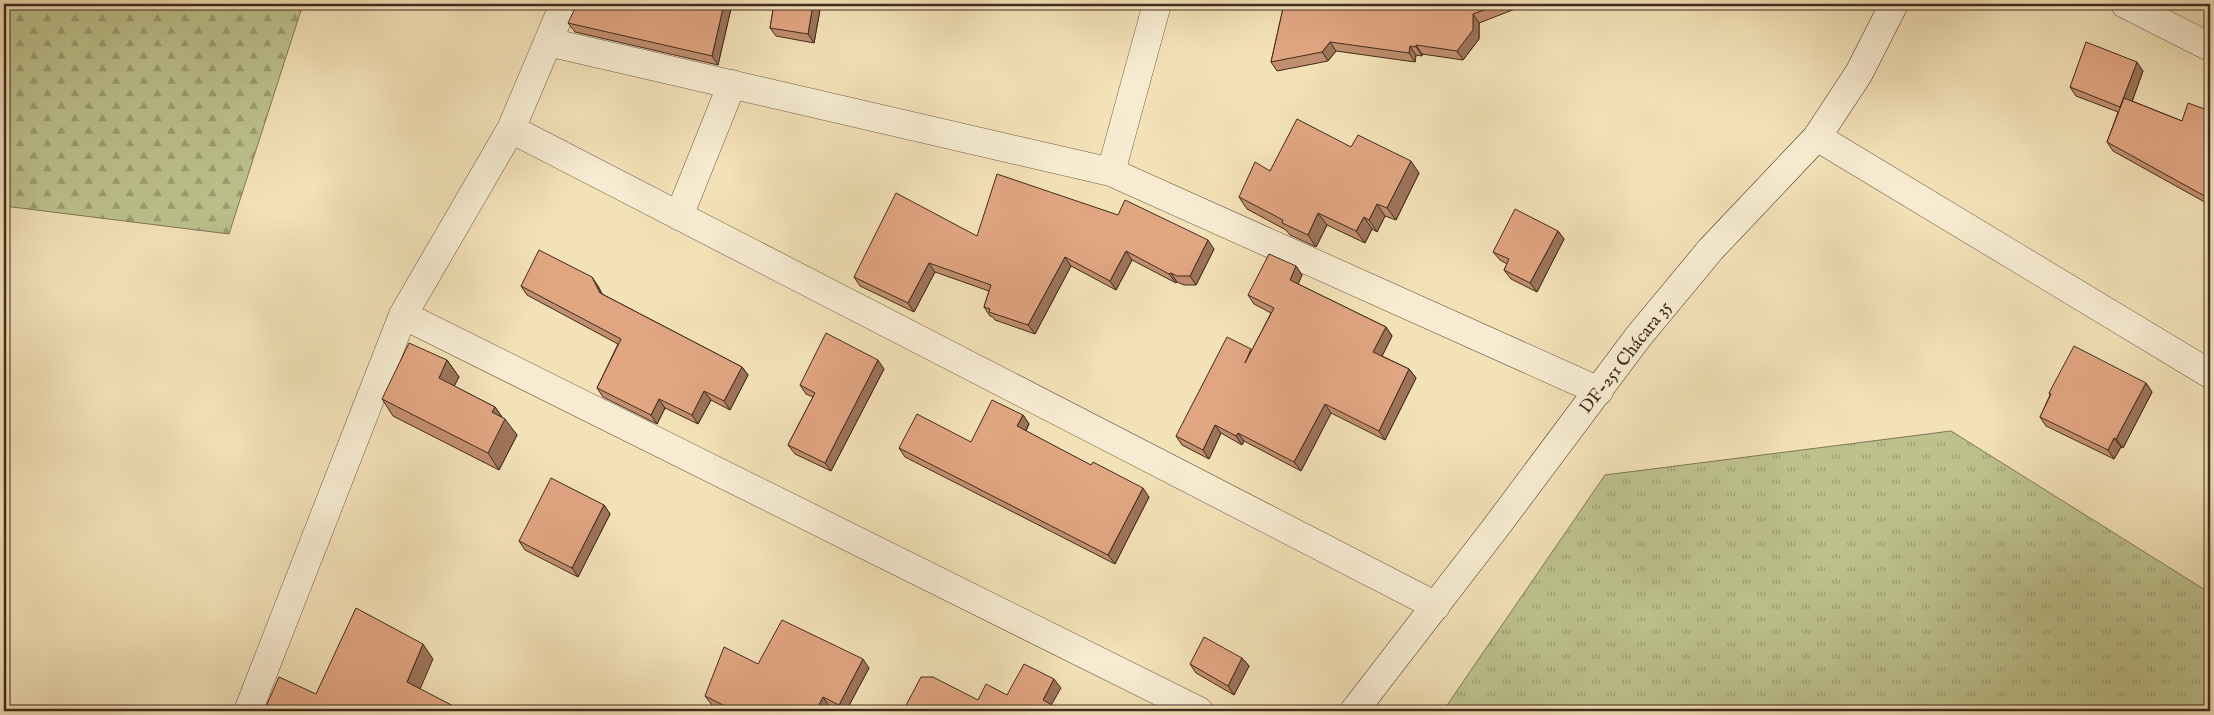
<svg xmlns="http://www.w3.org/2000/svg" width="2214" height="715" font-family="'IM FELL English',serif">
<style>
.grass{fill:url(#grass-tufts);stroke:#807656}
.forest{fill:url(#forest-firs);stroke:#807656}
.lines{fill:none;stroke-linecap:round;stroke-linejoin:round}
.street-casing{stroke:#6e5844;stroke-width:29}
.secondary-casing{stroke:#422b1e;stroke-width:29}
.street{stroke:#f7ecd1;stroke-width:28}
.secondary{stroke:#f7ecd1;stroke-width:28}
.wall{fill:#c18e6f;stroke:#422b1e}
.shaded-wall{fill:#9d745a;stroke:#422b1e}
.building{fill:#e0a581;stroke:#422b1e}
.labels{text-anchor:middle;stroke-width:4.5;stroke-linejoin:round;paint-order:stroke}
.street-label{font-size:18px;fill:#422b1e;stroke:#f7ecd1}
</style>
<defs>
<pattern id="grass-tufts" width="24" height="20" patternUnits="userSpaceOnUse" patternTransform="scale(1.25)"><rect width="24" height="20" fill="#bdc28d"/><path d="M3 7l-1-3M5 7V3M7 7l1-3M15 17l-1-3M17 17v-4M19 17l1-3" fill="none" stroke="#9b9e73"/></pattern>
<pattern id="forest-firs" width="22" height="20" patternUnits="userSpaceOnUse" patternTransform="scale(1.25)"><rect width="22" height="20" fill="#bdc28d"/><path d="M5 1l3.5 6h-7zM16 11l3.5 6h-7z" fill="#9b9e73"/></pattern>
</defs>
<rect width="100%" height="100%" fill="#f3e1b8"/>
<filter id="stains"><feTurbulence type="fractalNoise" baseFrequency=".004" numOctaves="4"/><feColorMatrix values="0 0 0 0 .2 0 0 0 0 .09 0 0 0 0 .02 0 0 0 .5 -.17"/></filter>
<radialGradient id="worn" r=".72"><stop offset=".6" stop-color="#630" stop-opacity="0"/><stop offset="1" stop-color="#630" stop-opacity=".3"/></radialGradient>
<!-- grass -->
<path class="grass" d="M1951 431 2210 593V711H1443L1605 475Z"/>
<!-- forest -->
<path class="forest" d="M4 4H303L229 234 4 206Z"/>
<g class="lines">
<!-- street casing -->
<g class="street-casing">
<path id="street" d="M2125 4 2210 47
M548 42 1111 172 1599 391
M511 129 1436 606
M1817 137 2210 374
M1111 172 1157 4
M679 216 732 84
M403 315 1199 711
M248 711 403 315 511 129 564 4"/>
</g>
<!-- secondary casing -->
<g class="secondary-casing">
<path id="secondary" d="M1354 711 1496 527 1638 337 1711 249 1817 137 1859 73 1894 4"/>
</g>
<!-- street -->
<use href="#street" class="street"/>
<!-- secondary -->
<use href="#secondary" class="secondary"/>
</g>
<!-- wall -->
<path class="wall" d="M732 4 718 65 575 32 568 23Z
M774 4H821L814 43 776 36 770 28Z
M1284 4H1528L1479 23V39L1463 60 1422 54V56L1416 55 1415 62 1336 51 1328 61 1277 71 1271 62Z
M2143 71 2132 101 2182 121 2210 111V205L2113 151 2107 142 2118 112 2076 96 2070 87Z
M1351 147 1419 173 1396 220 1385 216 1377 232 1372 229 1365 243 1327 225 1316 247 1290 235 1286 230 1247 209 1239 197 1270 171Z
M1558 231 1564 239 1537 292 1511 279 1504 270 1507 264 1500 260 1493 252Z
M977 236 1214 249 1196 285H1184L1177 282 1176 283 1132 260 1116 290 1071 266 1035 334 995 320 993 317 990 316 984 307 989 291 935 272 914 312 860 286 854 277Z
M1296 266 1302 275 1298 284 1386 327 1392 336 1382 356 1409 369 1416 378 1385 440 1331 413 1301 471 1244 441 1242 445 1221 433 1209 459 1182 445 1176 436 1252 350 1271 313 1254 304 1248 295Z
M521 286H598L602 294 742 367 748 375 730 410 711 400 698 424 665 408 657 424 603 397 597 388 618 344 527 295Z
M447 360 459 377 454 386 495 407 502 417 517 435 499 470 393 416 382 399Z
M884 369 831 471 795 454 788 445 813 397 806 394 800 385Z
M2146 383 2152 392 2123 448 2121 447 2114 459 2046 426 2040 417 2050 395 2049 393Z
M1023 415 1029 424 1026 431 1149 497 1115 564 905 457 899 448 971 442Z
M604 505 610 514 578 577 525 550 519 541Z
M1242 658 1249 666 1234 695 1196 673 1190 664Z
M758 664 869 668 846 711H840L829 706 827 711H724L712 705 705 696Z"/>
<!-- shaded-wall -->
<path class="shaded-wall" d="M724 4H732L718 65 712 56Z
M813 4H821L814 43 808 34Z
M1473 14 1479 23V39L1463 60 1457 51Z
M1330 42 1336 51 1328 61 1322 52Z
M1416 45 1422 54V56L1416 47Z
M1410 46 1416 55 1415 62 1409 53Z
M2137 62 2143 71 2127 116 2120 107Z
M1411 161 1419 173 1396 220 1387 208Z
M1377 204 1385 216 1377 232 1369 220Z
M1318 213 1327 225 1316 247 1308 235Z
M1364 217 1372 229 1365 243 1356 231Z
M1558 231 1564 239 1537 292 1530 283Z
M1208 240 1214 249 1196 285 1190 276Z
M1126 251 1132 260 1116 290 1110 281Z
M1065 257 1071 266 1035 334 1028 325Z
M929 263 935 272 914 312 908 303Z
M1296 266 1302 275 1296 289 1290 280Z
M1171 273 1177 282 1176 283 1169 274Z
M592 277 598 286 606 301 600 293Z
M1386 327 1392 336 1380 360 1373 352Z
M447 360 459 377 450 394 439 378Z
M878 360 884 369 831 471 825 463Z
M742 367 748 375 730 410 724 401Z
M1409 369 1416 378 1385 440 1379 431Z
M2146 383 2152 392 2123 448 2116 439Z
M704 391 711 400 698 424 692 415Z
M659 399 665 408 657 424 651 415Z
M1325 404 1331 413 1301 471 1294 462Z
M495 407 504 420 505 419 517 435 499 470 488 453 492 412Z
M1023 415 1029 424 1023 435 1017 426Z
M1215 425 1221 433 1209 459 1203 450Z
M1238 433 1244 441 1242 445 1236 436Z
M2114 438 2121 447 2114 459 2108 450Z
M1143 488 1149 497 1115 564 1108 555Z
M604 505 610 514 578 577 572 568Z
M423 644 433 659 417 696 407 682Z
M1242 658 1249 666 1234 695 1228 686Z
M863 659 869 668 846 711H843L839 705Z
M1054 679 1061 688 1049 709 1043 700Z
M823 697 829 706 827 711H816Z"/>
<!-- building -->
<path class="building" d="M577 4H724L712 56 568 23Z
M774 4H813L808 34 770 28Z
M1284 4H1500L1473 14V30L1457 51 1416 45V47L1410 46 1409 53 1330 42 1322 52 1271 62Z
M2086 42 2137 62 2120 107 2070 87Z
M2124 98 2182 121 2188 103 2210 111V199L2107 142Z
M1297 119 1351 147 1358 135 1411 161 1387 208 1377 204 1369 220 1364 217 1356 231 1318 213 1308 235 1282 223 1283 220 1239 197 1255 162 1270 171Z
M997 174 1118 215 1125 200 1208 240 1190 276H1177L1171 273 1169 274 1126 251 1110 281 1065 257 1028 325 989 312 990 309 984 307 991 285 929 263 908 303 854 277 896 193 977 236Z
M1515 209 1558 231 1530 283 1504 270 1509 259 1493 252Z
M539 250 592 277 600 293 742 367 724 401 704 391 692 415 659 399 651 415 597 388 621 339 521 286Z
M1269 254 1296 266 1290 280 1386 327 1373 352 1409 369 1379 431 1325 404 1294 462 1238 433 1236 436 1215 425 1203 450 1176 436 1227 337 1251 349 1245 363 1274 308 1248 295Z
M826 333 878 360 825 463 788 445 815 393 800 385Z
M409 343 447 360 439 378 495 407 492 412 505 419 488 453 382 399Z
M2074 346 2146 383 2116 439 2114 438 2108 450 2040 417 2051 394 2049 393Z
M992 400 1023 415 1017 426 1091 465 1093 462 1143 488 1108 555 899 448 917 414 971 442Z
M551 478 604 505 572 568 519 541Z
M356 608 423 644 407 682 463 711H264L279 677 316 694Z
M782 620 863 659 839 705 823 697 816 711H735L705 696 724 647 758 664Z
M1204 637 1242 658 1228 686 1190 664Z
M1024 664 1054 679 1043 700 1063 711H903L921 677H933L978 700 986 684 1007 695Z"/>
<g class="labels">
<!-- street labels -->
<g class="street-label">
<text transform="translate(1625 357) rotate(-52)" y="6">DF-251 Chácara 35</text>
</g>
</g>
<!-- margin -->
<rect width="2214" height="715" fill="none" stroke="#f3e1b8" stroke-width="20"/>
<rect x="5" y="5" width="2204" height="705" fill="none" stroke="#422b1e" stroke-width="2.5"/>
<rect x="10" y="10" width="2194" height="695" fill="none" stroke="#422b1e"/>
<rect width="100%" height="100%" filter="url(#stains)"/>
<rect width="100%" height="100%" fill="url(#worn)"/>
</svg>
